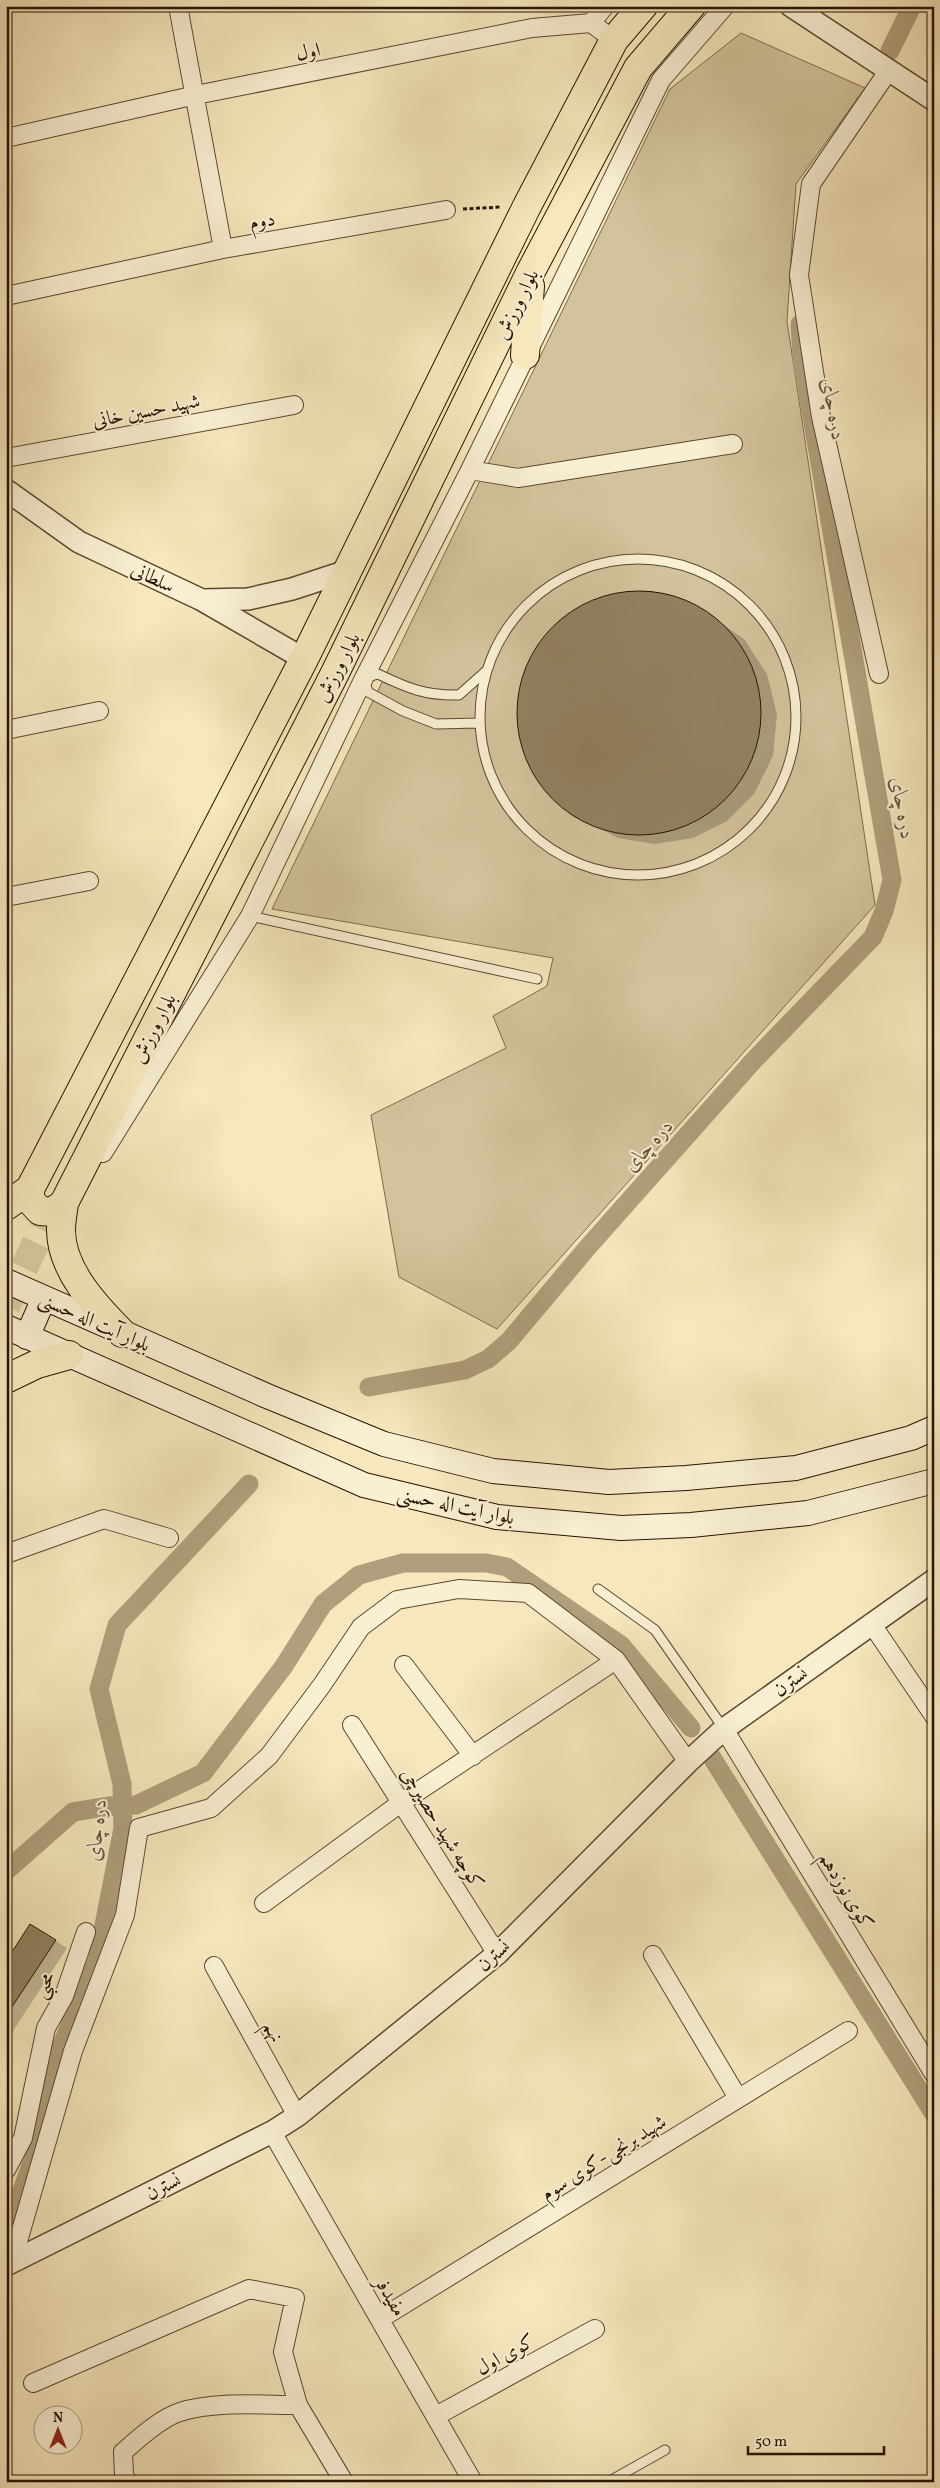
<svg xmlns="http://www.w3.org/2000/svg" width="940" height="2488" font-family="Vollkorn,Amiri,serif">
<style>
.green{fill:#d3c39c;stroke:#7d6b4e}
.shadow{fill:#0003}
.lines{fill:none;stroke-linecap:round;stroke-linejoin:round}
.canal{stroke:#b09f7c;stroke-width:19}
.building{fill:#938162;stroke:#271300}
.primary-tunnel{stroke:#d7c7a0;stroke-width:28;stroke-dasharray:28 14;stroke-linecap:butt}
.service-casing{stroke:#5b482f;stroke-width:11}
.minor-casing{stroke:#5b482f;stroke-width:20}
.tertiary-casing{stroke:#5b482f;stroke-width:24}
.secondary-casing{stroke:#271300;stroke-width:26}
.primary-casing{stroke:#271300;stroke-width:30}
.path{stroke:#271300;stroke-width:3;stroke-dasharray:4 2.5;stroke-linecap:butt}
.service{stroke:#f9efd3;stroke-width:9}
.minor{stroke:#f9efd3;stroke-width:18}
.tertiary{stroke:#f9efd3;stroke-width:21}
.secondary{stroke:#f9efd3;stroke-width:24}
.primary{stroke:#f6e7bc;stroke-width:28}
.labels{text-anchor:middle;stroke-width:4;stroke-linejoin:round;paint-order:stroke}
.street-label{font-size:20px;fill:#271300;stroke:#f9efd3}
.water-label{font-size:21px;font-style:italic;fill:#655238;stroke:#f9efd3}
</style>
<rect width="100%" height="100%" fill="#f6e7bc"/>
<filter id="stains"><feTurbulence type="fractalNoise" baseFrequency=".004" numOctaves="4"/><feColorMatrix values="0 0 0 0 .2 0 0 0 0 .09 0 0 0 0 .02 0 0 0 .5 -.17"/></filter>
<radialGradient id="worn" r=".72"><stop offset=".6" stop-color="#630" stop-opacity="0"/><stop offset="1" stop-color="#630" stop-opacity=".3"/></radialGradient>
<!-- green -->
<path class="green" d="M741 33 865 88 796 184 787 321 875 905 497 1329 399 1277 371 1115 506 1048 493 1016 547 986 553 958 272 909 670 89Z"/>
<!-- shadow -->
<path class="shadow" d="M652 592 693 604 744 639 767 674 777 715 773 756 754 794 727 821 693 838 655 844 618 838 567 811 540 784 523 750 517 712 523 674 541 641 572 612 610 595Z
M43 1933 67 1948 6 2042V1964Z
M6 2096 11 2102 6 2106Z"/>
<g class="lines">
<!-- canal -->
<path class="canal" d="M890 51 912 6
M369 1387 465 1370 488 1359 509 1341 587 1248 754 1060 873 937 884 911 892 880 802 359 800 324
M711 1756 934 2114
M6 1871 73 1812 110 1806 136 1805 203 1773 284 1666 323 1604 359 1575 403 1563H486L507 1567 621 1645 691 1728
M6 2220 16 2207 33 2160 56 2059 97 1961 123 1828 122 1784 99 1689 117 1625 249 1484"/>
</g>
<!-- building -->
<path class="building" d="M517 713a122 122 0 1 1 244 0a122 122 0 1 1-244 0Z
M30 1924 56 1940 6 2016V1961Z"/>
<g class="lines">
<!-- primary-tunnel -->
<path class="primary-tunnel" d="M6 1306 60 1192"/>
<!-- service casing -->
<g class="service-casing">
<path id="service" d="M480 717a158 158 0 1 1 316 0a158 158 0 1 1-316 0Z
M479 723 436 724 403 711 368 692 364 678 378 674C407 688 426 696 459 695L486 671
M250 916 537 979
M598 1589 655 1630 724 1729
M608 2482 665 2450"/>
</g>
<!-- minor casing -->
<g class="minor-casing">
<path id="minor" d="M178 6 223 249
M591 23 605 6
M6 138 196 95 532 28 591 23 614 40
M6 296 223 249 446 210
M6 458 294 405
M470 470 518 478 733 444
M879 674 821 417 799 275 811 184 889 70
M6 730 99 711
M6 897 89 881
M103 1153 250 916 364 678 470 470 661 80 725 6
M6 1554 104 1519 169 1538
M871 1623 934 1716
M404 1665 473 1756
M352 1725 497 1954
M724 1729 934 2074
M264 1903 402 1802 616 1660
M653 1955 738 2098
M214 1966 297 2116
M272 2132 473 2482
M6 2170 23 2138 46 2028 64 1996 86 1932
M12 2262 73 2051 125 1915 139 1828 211 1808 269 1756 322 1685 361 1627 397 1600 459 1589 528 1593 616 1660 688 1762
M380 2319 848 2031
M33 2383 249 2289 295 2298 283 2352 298 2405 344 2482
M436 2416 595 2329
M128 2482 124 2475 123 2452C138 2439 161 2418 180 2412 215 2401 261 2405 298 2405"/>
</g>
<!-- tertiary casing -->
<g class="tertiary-casing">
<path id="tertiary" d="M791 6 934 100
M6 490 79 542 202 600 304 659
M202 600 248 599 292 589 347 571
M6 2265 272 2132 297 2116 497 1954 688 1762 724 1729 934 1580"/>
</g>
<!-- secondary casing -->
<g class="secondary-casing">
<path id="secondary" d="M6 1281 267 1396 384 1444 493 1471 609 1482 686 1478 796 1468 911 1438 934 1428
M6 1327 364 1485 497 1517 621 1528 691 1525 808 1513 934 1481
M27 1337 44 1298"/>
</g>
<!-- primary casing -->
<g class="primary-casing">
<path id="primary" d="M525 355 530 286
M30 1189V1200L40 1211C51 1213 56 1210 64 1203
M6 1206 30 1189 304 659 527 206 614 40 643 6
M122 1333C96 1307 61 1270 61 1230 61 1221 63 1212 64 1203L335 673 530 273 638 68 691 6
M6 1379 37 1364 69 1355"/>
</g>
<!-- path -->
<path class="path" d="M463 209 501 207"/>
<!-- service -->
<use href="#service" class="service"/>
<!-- minor -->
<use href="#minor" class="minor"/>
<!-- tertiary -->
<use href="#tertiary" class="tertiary"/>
<!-- secondary -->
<use href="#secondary" class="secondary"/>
<!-- primary -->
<use href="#primary" class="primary"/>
</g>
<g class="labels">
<!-- street labels -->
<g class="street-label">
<text transform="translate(308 51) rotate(-11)" y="7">اول</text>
<text transform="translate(262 220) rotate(-10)" y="7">دوم</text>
<text transform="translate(516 304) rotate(-64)" y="7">بلوار ورزش</text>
<text transform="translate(146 410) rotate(-11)" y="7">شهید حسین خانی</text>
<text transform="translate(153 577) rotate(25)" y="7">سلطانی</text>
<text transform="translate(337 667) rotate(-63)" y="7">بلوار ورزش</text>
<text transform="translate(153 1028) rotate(-63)" y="7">بلوار ورزش</text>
<text transform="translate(95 1321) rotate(24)" y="7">بلوار آیت اله حسنی</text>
<text transform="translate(456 1505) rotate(12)" y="7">بلوار آیت اله حسنی</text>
<text transform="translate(790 1681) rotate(-36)" y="7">نسترن</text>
<text transform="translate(443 1828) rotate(58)" y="7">کوچه شهید حصیرچی</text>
<text transform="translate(847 1890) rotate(59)" y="7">کوی نوزدهم</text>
<text transform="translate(493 1955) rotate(-42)" y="7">نسترن</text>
<text transform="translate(43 1985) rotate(-66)" y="7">محبی</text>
<text transform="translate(274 2031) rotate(61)" y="7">نهم</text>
<text transform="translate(603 2157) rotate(-32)" y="7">شهید برنجی-کوی سوم</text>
<text transform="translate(163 2186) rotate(-27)" y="7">نسترن</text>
<text transform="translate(391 2296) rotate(60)" y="7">مفیدفر</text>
<text transform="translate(505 2354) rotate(-29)" y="7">کوی اول</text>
</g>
<!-- water labels -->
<g class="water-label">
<text transform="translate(834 409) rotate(80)" y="7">دره چای</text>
<text transform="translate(903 808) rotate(80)" y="7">دره چای</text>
<text transform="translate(648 1145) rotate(-48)" y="7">دره چای</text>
<text transform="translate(96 1830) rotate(-84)" y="7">دره چای</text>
</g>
</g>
<!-- margin -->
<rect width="940" height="2488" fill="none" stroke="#f6e7bc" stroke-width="25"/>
<rect x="8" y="8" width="925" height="2473" fill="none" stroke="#271300" stroke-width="2.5"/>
<rect x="12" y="12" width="915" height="2463" fill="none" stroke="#271300"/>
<!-- north arrow -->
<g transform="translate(58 2430)"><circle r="24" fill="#f9efd3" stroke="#a5977f"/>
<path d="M0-4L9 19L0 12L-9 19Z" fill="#8f2418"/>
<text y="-8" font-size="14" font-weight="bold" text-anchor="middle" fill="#271300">N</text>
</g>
<!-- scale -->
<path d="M748 2446v8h136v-8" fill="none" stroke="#271300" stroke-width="2.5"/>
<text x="755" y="2446" font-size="15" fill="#271300" stroke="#f9efd3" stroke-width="4" paint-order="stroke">50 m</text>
<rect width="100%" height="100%" filter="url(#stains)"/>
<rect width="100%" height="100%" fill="url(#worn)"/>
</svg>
